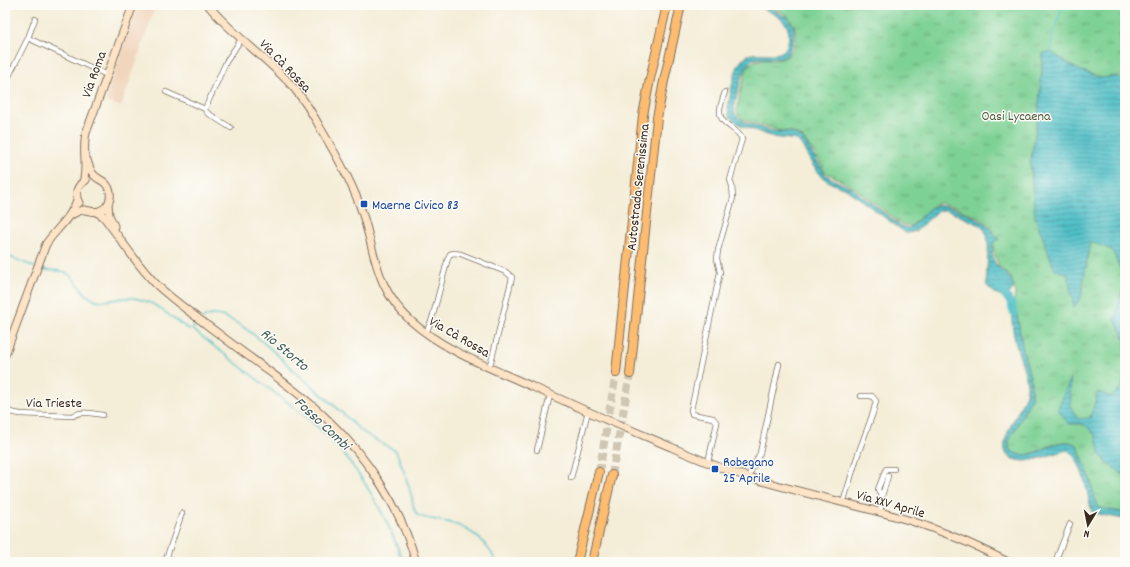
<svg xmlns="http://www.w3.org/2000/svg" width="1130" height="567" font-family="Dekko,sans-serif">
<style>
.built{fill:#f1d5bd}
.park{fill:url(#park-tufts);stroke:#5c7e59}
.water{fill:url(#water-rules);stroke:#467472}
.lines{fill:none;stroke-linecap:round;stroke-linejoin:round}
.stream{stroke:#50bfc7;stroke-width:1.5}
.river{stroke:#50bfc7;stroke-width:8}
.motorway-tunnel{stroke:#cfc6b3;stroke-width:8;stroke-dasharray:8 4;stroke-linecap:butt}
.minor-casing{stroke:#7c6e5f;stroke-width:6}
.secondary-casing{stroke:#7c6e5f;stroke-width:9}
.motorway-casing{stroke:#7c6e5f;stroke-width:10}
.minor{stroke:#fff;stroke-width:4.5}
.secondary{stroke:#fee4c6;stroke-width:7}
.motorway{stroke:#fdbc70;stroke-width:8}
.transit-dot{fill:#1a4fb4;stroke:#fdfcf7;stroke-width:1.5}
.labels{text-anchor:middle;stroke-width:3;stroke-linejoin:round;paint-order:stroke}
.street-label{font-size:14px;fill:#3b2a1e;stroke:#fdfcf7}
.park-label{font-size:14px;fill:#4f5c41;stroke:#fdfcf7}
.transit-label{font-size:14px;fill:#164399;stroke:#fdfcf7;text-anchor:start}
.water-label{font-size:15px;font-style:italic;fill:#425e59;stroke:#fdfcf7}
</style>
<defs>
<pattern id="park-tufts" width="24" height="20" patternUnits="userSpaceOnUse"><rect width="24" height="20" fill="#7ed194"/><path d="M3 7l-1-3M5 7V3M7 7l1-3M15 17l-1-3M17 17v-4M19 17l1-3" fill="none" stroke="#68aa78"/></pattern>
<pattern id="water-rules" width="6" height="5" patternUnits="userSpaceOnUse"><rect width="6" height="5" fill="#50bfc7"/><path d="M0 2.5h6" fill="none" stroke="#449ba1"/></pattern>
</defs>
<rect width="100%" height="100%" fill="#fdfcf7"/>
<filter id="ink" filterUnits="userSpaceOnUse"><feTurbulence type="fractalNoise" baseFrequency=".025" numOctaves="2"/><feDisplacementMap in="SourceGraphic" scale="8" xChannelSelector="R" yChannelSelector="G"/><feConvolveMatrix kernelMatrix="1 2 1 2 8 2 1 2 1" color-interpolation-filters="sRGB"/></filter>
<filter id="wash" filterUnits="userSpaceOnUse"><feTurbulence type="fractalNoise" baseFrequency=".012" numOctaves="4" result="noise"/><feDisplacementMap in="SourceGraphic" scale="16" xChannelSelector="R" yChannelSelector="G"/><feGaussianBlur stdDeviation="0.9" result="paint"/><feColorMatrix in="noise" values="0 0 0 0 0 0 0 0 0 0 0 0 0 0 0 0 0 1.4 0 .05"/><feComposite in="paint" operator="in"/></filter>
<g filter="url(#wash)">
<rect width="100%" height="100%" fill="#f4edd8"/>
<!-- built -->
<path class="built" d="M137 5H156L121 107 105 101Z"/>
<!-- park -->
<path class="park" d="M768 5H1125V513L1097 507 1090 478 1077 445C1054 431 1030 469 1009 449V441L1031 399V381L1023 350 1014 302 1015 292 1011 277 999 267 994 253 993 232 989 225 981 219 955 207 940 203 933 205 911 226 901 224 855 188 825 172 816 155 802 137 792 132 776 130 742 119 738 115 737 110C739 100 743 73 749 65 760 52 784 71 794 46 796 42 797 39 796 34 793 15 783 13 768 5Z"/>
<!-- water -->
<path class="water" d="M756 5H766L788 18 794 27V40L789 52 786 56 781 58 753 59 750 62 746 68 741 79 734 108 735 114 740 119 745 122 772 131 789 132 801 137 808 146 825 174 836 181 852 188 901 226 909 228C918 222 924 212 932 207 943 200 978 218 987 225 992 229 993 236 999 238V240H995C990 250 992 262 1000 269 1003 272 1007 274 1010 278 1016 286 1013 293 1004 297L995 293 987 286C984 272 994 239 983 228 978 223 970 221 964 218 957 214 946 208 938 211L916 231 907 233 903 231 846 189C824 182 818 175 807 155 804 150 802 144 797 140L773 137 740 125 729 116 728 108C731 94 733 66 745 57 759 46 787 67 789 36 790 18 769 12 756 5Z
M1051 52 1075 68 1101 78 1116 76 1125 81V341L1115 319 1125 280 1112 250 1090 242 1081 298 1074 307 1067 273 1055 270 1035 217 1030 164 1038 117 1043 53Z
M1012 302 1017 315 1023 350 1031 381V399L1009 441V449C1030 469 1054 432 1077 445L1090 478 1097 507 1125 513V519L1101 515 1092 512C1087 495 1083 458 1067 450 1053 454 1038 460 1025 461 1020 461 1017 460 1013 459 988 449 1026 407 1027 388 1028 376 1018 354 1015 341 1012 328 1012 316 1010 304Z
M1125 366V476L1105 461 1099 453 1096 436 1084 424H1069L1058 410 1070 378 1071 407 1078 419 1090 418 1098 392 1111 397 1122 387Z"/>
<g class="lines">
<!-- stream -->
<path class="stream" d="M1051 52 1052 36 1063 5
M5 255 35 267
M39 268C49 273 59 268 68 274 79 281 82 297 97 300 106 303 118 298 128 298 154 298 166 315 187 328L192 329 199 323
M203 319C225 299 282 360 298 374 311 386 326 397 339 410 346 416 352 423 359 429 370 438 383 444 396 451 402 466 408 481 412 498 413 503 413 511 418 515 424 519 434 519 442 521 466 525 486 539 496 562
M193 330C220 351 248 372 275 393 297 409 319 426 337 446 367 481 388 519 403 562"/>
<!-- river -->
<path class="river" d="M1000 288 1011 303 1014 313"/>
</g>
</g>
<g filter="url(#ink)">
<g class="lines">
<!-- motorway-tunnel -->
<path class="motorway-tunnel" d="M599 472 616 373
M612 475 630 374"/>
<!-- minor casing -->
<g class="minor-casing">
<path id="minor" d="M28 38 107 75
M5 84 28 38 35 19
M166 92 205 109
M231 128 206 112 205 109 226 62 242 38
M426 333 432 319 448 258 450 254 454 253 461 254 506 272 512 277 511 282 491 362 488 367
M5 411 20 414 73 416C81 410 94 414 103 415
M537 450 550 395
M708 462 717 423 713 418 692 414 691 410 720 272 717 259 718 250 733 198 732 186 730 180 742 139C737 127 719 125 720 111 720 105 723 98 725 92
M748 477 760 453 779 364
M571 478 588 411
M882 496 888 476
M843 503 858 454 873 413 876 401 872 396H861
M880 512 882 500 878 489 886 469H894
M165 562 182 513
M1055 562 1070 524"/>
</g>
<!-- secondary casing -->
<g class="secondary-casing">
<path id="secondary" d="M208 5C233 36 268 58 294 88 305 101 314 116 322 131 337 156 352 182 361 209 376 253 374 287 411 321 446 352 492 368 533 387 579 408 625 428 671 447 696 458 722 469 748 477 798 492 848 503 898 517 936 528 973 544 1008 562
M83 182C88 168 82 149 86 133L133 5
M79 203C74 194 77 185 86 180
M108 204 109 215 114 226
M96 212 103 216C122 240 137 266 159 287 178 304 199 319 219 334 255 362 295 388 328 420 368 458 401 508 416 562
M69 216C74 214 78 210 84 210 89 210 93 213 99 211 111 207 114 192 105 183 102 180 98 179 95 176 90 172 89 165 87 160
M5 355 46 244C56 229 72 217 77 200"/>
</g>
<!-- motorway casing -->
<g class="motorway-casing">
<path id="motorway" d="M616 373 643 115 650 79 667 5
M630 374 657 118 664 81 681 5
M577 562 599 472
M592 562 612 475"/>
</g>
<!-- minor -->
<use href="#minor" class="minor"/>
<!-- secondary -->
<use href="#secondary" class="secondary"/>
<!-- motorway -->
<use href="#motorway" class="motorway"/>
</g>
</g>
<!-- markers -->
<g class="transit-dot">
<rect x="360" y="200" width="8" height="8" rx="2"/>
<rect x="711" y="465" width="8" height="8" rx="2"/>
</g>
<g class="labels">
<!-- street labels -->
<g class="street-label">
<text transform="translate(286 65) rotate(46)" y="5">Via Cà Rossa</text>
<text transform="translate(93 74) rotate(-70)" y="5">Via Roma</text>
<text transform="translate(637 187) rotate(-84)" y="5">Autostrada Serenissima</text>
<text transform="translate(460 336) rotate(30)" y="5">Via Cà Rossa</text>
<text x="54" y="407">Via Trieste</text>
<text transform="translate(891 503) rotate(16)" y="5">Via XXV Aprile</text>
</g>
<!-- park labels -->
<g class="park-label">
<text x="1016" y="120">Oasi Lycaena</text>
</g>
<!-- transit labels -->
<g class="transit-label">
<text x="372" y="209">Maerne Civico 83</text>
<text x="723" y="466">Robegano<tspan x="723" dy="16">25 Aprile</tspan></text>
</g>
<!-- water labels -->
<g class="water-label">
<text transform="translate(285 349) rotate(40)" y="5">Rio Storto</text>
<text transform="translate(323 423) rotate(43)" y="5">Fosso Combi</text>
</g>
</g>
<!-- margin -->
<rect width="1130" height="567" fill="none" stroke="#fdfcf7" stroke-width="20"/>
<!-- north arrow -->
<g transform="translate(1088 525) rotate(190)" stroke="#fdfcf7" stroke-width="3" paint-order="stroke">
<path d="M0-3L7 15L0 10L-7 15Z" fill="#3b2a1e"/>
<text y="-6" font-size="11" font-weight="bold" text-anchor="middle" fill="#3b2a1e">N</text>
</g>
</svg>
